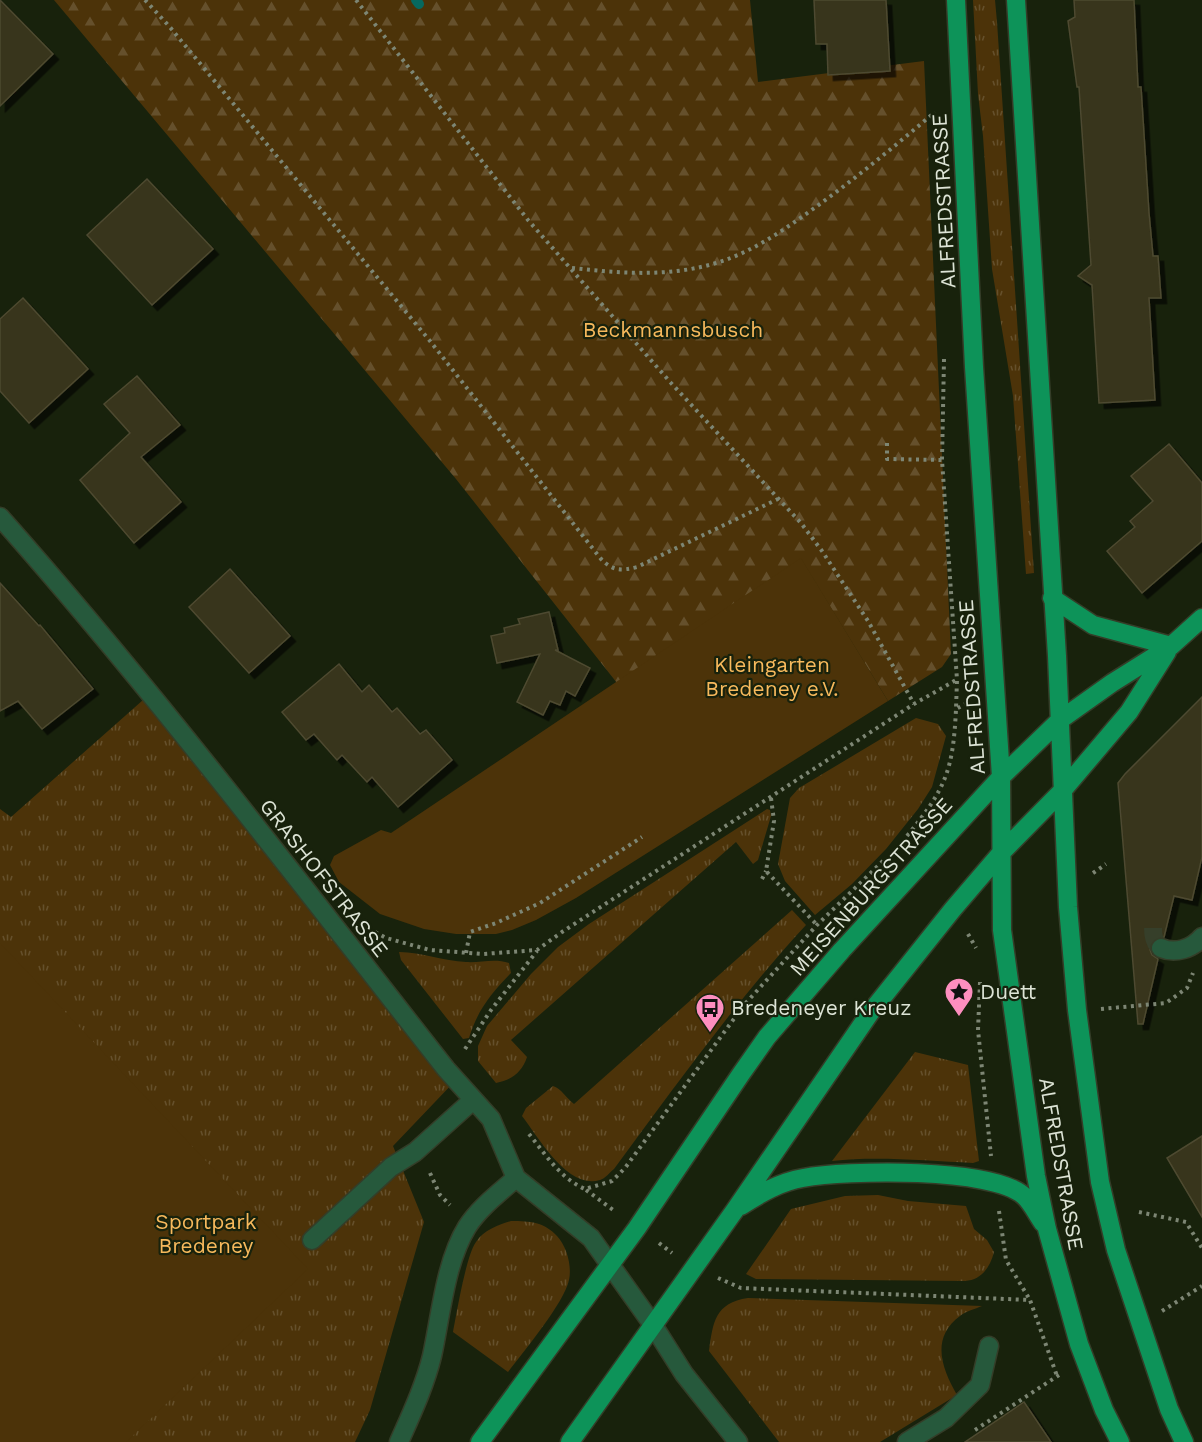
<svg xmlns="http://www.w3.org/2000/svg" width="1202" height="1442" font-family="'Work Sans',sans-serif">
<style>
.grass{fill:url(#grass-tufts)}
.forest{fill:url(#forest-firs)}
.garden{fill:#4c3309}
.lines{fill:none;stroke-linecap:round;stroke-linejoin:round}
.stream{stroke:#06685f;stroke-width:10}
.building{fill:#37341b;stroke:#4e4a30;stroke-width:1.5;filter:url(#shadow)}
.minor-tunnel{stroke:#363f2a;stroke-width:18;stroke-dasharray:18 9;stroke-linecap:butt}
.minor-casing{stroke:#343d28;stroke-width:21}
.major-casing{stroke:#343d28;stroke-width:21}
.path{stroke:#7d8674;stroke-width:4;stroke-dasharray:3 4.5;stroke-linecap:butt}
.minor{stroke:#26593c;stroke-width:18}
.major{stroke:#0d9359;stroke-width:18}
.labels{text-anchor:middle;stroke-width:4.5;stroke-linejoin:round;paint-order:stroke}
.street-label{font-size:21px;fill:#dde4d6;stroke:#18220c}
.park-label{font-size:21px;fill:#f7b95c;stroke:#18220c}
.poi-label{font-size:21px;fill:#dde4d6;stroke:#18220c;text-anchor:start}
</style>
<defs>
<pattern id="grass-tufts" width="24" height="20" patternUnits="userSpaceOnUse" patternTransform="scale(1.5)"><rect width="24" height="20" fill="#4c3309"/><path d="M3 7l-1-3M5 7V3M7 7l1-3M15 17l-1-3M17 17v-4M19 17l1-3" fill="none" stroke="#65502c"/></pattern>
<pattern id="forest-firs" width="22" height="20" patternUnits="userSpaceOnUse" patternTransform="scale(1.5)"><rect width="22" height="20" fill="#4c3309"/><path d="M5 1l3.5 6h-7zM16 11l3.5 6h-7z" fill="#65502c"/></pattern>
<filter id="shadow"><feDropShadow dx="5.5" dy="5.5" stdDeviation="0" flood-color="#0009"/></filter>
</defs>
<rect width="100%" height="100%" fill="#18220c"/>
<!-- grass -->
<path class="grass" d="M973 0H995L997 22 1034 573 1026 574 1013 396 992 269 983 136 978 94Z
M143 700 455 1081 393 1146 424 1222 370 1410 355 1442H0V809L11 817Z
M916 718 938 724 946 736 932 787 918 809 886 849 852 884 815 915 785 881 778 864 790 798 799 788Z
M767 809 770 810 771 816 758 860 753 864 736 842 511 1040 527 1057C522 1072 512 1080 496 1083L478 1061V1046L487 1026 531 974 558 947 589 924Z
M792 910 806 925C736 1001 676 1085 614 1169 610 1172 605 1179 600 1180 568 1190 539 1138 522 1116L526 1108 553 1086C561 1088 567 1099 574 1104Z
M399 952C422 952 443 961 466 962 481 963 494 958 509 963L511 973C491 994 478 1009 469 1038L463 1039 401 960Z
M915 1052 968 1065 979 1161 973 1163C928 1161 877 1156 832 1161Z
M878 1195 908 1201 966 1206 974 1229 987 1240 994 1252C990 1268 981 1280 965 1281L756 1279 746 1274 791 1209 845 1196Z
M511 1221C530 1221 544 1222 557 1236 567 1247 572 1266 569 1280 564 1303 524 1351 508 1372L453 1332C457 1312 466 1256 476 1242 484 1230 498 1225 511 1221Z
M748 1298 982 1306C975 1309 966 1311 960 1316 930 1338 942 1369 957 1395L880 1442H779L709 1351C713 1322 715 1303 748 1298Z"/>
<!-- forest -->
<path class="forest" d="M54 0H750L758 82 924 61 951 654 942 667 888 701 801 559 617 683 456 479Z"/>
<!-- garden -->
<path class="garden" d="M801 558 888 701 576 898 536 920 512 930 496 934H456L424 929 380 914 339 882 330 865 334 856 381 830 391 833Z
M0 943 308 1269 126 1442H0Z"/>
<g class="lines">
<!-- stream -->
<path class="stream" d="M416 0 419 4"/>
</g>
<!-- building -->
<path class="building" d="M0 0 53 54 0 106Z
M814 0H886L890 71 828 75 827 44H816Z
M1074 0H1134L1138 87H1141L1149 213 1153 256H1158L1161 298H1149L1155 400 1099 403 1092 285 1078 276 1091 265 1079 87H1077L1068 21 1075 17Z
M147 179 213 249 152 305 87 235Z
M23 298 88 369 29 423 0 391V319Z
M137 376 180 425 141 457 181 502 134 543 80 480 130 433 104 404Z
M1169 444 1202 483V541L1142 593 1107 551 1135 527 1130 521 1153 501 1131 476Z
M230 569 290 636 249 673 189 607Z
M0 583 39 626 40 625 93 689 42 729 18 701 0 711Z
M549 612 558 650H555L590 668 575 696 566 691 560 705 550 701 543 715 517 702 540 654 497 663 491 636 505 633 504 628 520 624 518 619Z
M339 664 362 692 369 685 392 712 397 708 420 734 426 730 452 760 398 807 372 777 367 782 342 755 337 760 314 734 306 740 282 712Z
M1202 697V857L1192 900 1174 896 1164 937 1154 939 1151 944 1150 950 1152 955 1158 959 1143 1024H1138L1118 783 1125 774Z
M1202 1136V1217L1167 1158Z
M1024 1402 1051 1442H965Z"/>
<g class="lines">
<!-- minor-tunnel -->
<path class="minor-tunnel" d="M1153 928C1153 937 1154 943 1161 948"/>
<!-- minor casing -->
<g class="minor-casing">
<path id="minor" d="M0 517C157 694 300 883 446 1069L491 1119 516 1178 591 1238 653 1325 684 1374 738 1442
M1161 948C1175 954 1192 949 1202 937
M312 1240 391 1167 415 1152 473 1100
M399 1442C411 1415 425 1385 432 1356 441 1315 445 1263 467 1227 479 1208 499 1193 516 1178
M907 1442 946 1418 980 1385 989 1346"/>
</g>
<!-- major casing -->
<g class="major-casing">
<path id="major" d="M956 0 974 367 1001 777 1002 930 1036 1176 1047 1229 1079 1344 1104 1410 1120 1442
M1016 0 1057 656 1068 907 1077 1010 1100 1182 1116 1250 1169 1409 1184 1442
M1052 598 1093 625 1171 646
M741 1206C761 1193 780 1182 803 1178 846 1170 993 1167 1024 1196 1032 1203 1037 1215 1043 1223
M480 1442 637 1228 741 1074 767 1037 842 950 1001 777 1060 720 1112 683 1171 646 1202 618
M570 1442 735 1210 870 1013 953 909 1001 853 1063 790 1129 712 1167 652"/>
</g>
<!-- path -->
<path class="path" d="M145 0 169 26 430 341 601 559C613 571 621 571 637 567L778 499
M356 0 528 220 671 383 801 523 822 551 868 621 914 704
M572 268C618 273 664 277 709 265 748 255 781 232 813 209 855 179 895 146 935 112
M944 359 942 460 957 680 956 709 971 701
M887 443V459L942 460
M771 798 774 821 766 871 817 925
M907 836C946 788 953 771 956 709
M1093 873 1106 864
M762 879 766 871
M375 932 386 938 430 950 483 954 537 950 562 932 914 704 956 680
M968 934 976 948
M466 953 470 932 496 923 540 903 642 837
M980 982 978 1030 991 1156
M1101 1009 1166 1003 1187 988 1193 973
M465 1049 491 1010 537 951
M529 1134C546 1155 560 1178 585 1189L612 1181 625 1168 744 1005 817 925 886 858
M430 1173 440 1195 450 1205
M586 1190 616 1212
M999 1211 1006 1260 1030 1300
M1139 1212 1186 1222 1202 1248
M659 1243 672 1253
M718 1278 741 1288 1030 1300 1057 1376
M1162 1311 1202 1286
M975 1430 1059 1375"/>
<!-- minor -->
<use href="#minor" class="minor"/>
<!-- major -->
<use href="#major" class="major"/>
</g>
<!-- icons -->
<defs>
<g id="sight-pin" transform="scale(1.5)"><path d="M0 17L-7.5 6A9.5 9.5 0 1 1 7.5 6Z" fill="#fd8ebf" stroke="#18220c"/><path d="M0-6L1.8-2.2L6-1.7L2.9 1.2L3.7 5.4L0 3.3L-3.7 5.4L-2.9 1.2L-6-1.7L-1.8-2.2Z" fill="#111"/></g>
<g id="bus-pin" transform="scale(1.5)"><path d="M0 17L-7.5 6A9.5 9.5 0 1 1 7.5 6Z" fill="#fd8ebf" stroke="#18220c"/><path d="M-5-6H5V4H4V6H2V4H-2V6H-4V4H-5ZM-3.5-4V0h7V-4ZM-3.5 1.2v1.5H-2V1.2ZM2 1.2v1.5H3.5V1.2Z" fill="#111"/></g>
</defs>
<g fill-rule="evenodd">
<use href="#sight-pin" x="959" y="992"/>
<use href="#bus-pin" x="710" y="1008"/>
</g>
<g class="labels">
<!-- street labels -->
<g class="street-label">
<text transform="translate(944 201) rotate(-93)" y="7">ALFREDSTRASSE</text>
<text transform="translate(972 687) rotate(-94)" y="7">ALFREDSTRASSE</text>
<text transform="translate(324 878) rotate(52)" y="7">GRASHOFSTRASSE</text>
<text transform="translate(871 887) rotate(-48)" y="7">MEISENBURGSTRASSE</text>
<text transform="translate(1061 1164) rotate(80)" y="7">ALFREDSTRASSE</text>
</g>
<!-- park labels -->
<g class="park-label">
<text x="673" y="337">Beckmannsbusch</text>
<text x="772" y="672">Kleingarten<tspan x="772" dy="24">Bredeney e.V.</tspan></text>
<text x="206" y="1229">Sportpark<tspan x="206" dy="24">Bredeney</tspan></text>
</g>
<!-- poi labels -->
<g class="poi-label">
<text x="980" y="999">Duett</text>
<text x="731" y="1015">Bredeneyer Kreuz</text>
</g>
</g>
</svg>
